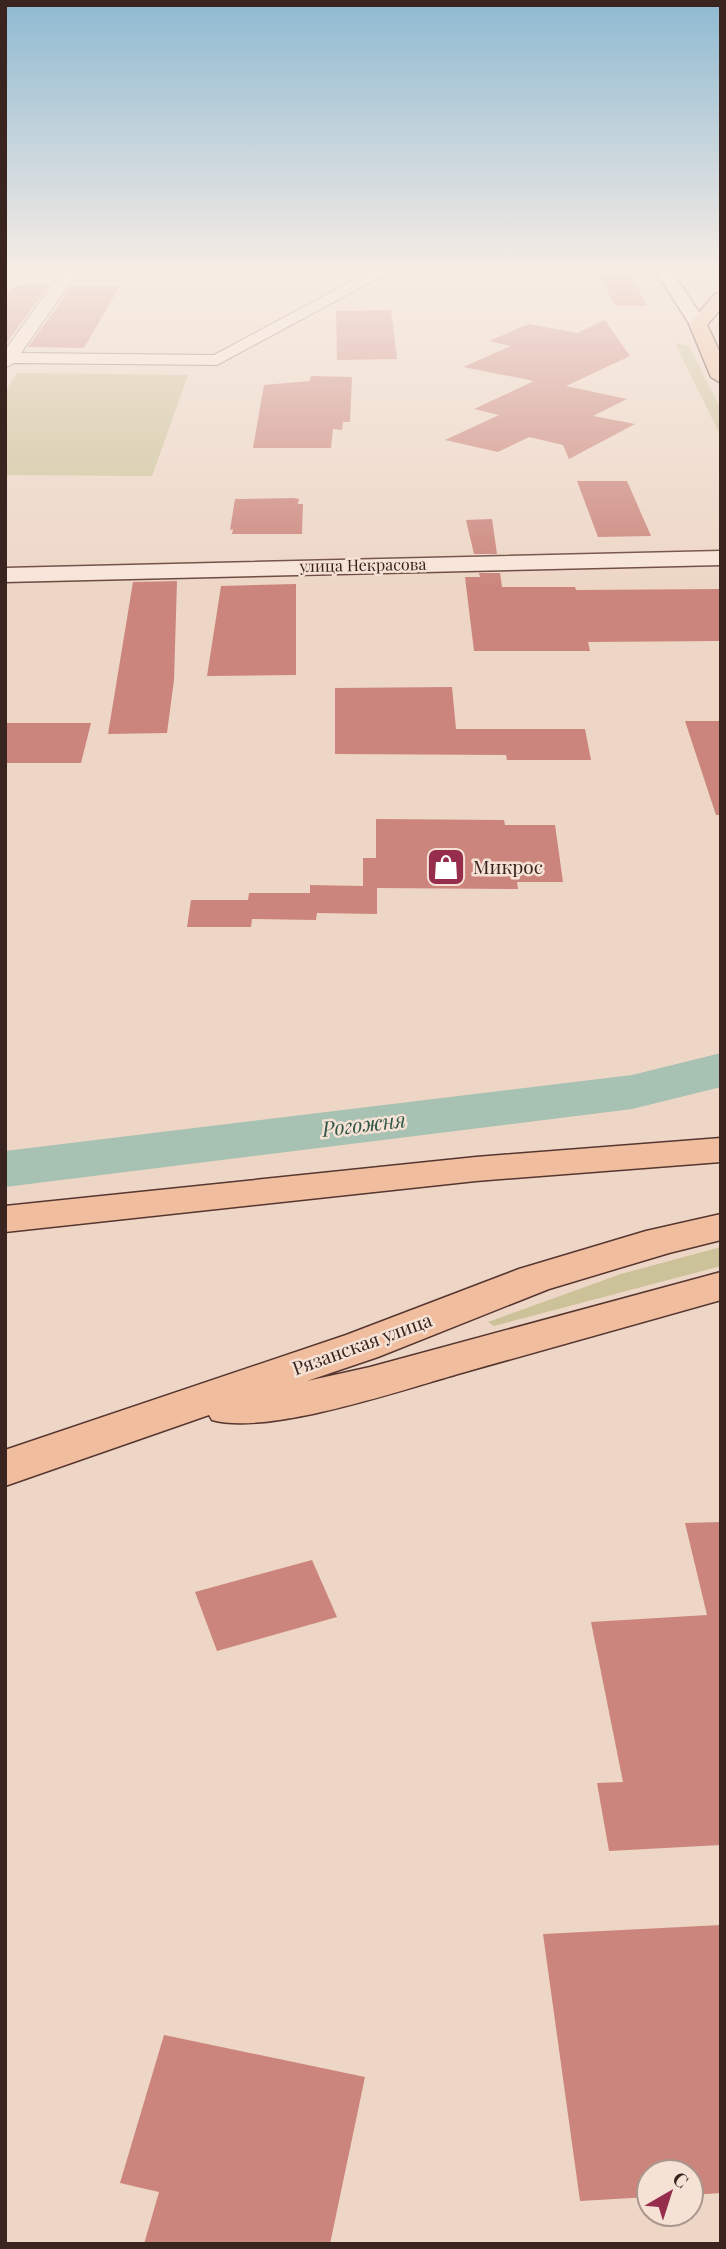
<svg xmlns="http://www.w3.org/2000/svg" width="726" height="2249" font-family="'Playfair Display',serif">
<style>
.green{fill:#ccc299}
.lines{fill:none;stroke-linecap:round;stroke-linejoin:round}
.river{fill:#a7c1b2;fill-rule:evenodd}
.building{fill:#cb857c}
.street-casing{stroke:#88665c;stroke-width:2}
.secondary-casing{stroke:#6a473f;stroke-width:3}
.primary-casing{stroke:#563630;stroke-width:3}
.street{fill:#f8e5d9;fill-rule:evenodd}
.secondary{fill:#f8e5d9;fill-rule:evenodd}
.primary{fill:#f0be9f;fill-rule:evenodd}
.labels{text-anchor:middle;stroke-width:5;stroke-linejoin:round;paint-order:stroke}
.far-street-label{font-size:16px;fill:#39241f;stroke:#f5e2d5}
.poi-label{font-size:19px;fill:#39241f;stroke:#f5e2d5;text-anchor:start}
.street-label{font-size:19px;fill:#39241f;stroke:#f5e2d5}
.water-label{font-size:21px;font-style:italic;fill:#2f5849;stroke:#f5e2d5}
</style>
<rect width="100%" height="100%" fill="#edd6c6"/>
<!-- green -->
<path class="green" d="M675 272H721V285L710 292 686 291Z
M675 343 689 346 721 409V437Z
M17 373 188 375 152 476 5 475V392Z
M721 1247V1266L494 1326 488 1322 621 1274Z"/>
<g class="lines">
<!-- river -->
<path class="river" d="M721 1053V1087L632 1109 5 1187V1151L632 1075Z"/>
</g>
<!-- building -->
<path class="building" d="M596 272H630L647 306H616Z
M17 285H49L5 345V294Z
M72 286H120L84 348 28 347Z
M391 310 397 359 337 360 336 311Z
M605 320 630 356 566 386 627 399 593 416 635 424 569 459 563 445 529 437 498 452 445 440 499 415 474 409 534 381 463 367 511 346 489 341 529 324 577 333Z
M311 376 352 377 350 422H343L342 430 333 429 331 448H253L264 385 310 381Z
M577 481H627L651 536 598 537Z
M293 498 299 499 298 504H303L302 534H232L233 529 230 530 235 499Z
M492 519 497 554H474L466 520Z
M479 573H500L502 587H575L576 590 721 589V641L588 642 590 651H474L465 577H480Z
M177 581 174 680 167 733 108 734 133 582Z
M296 584V675L207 676 221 586Z
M452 687 456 729H585L591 760H507L506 755 335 754V688Z
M685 721H721V815H716Z
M5 723H91L81 763H5Z
M376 819 504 820 505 825H555L563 882H517L518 889 377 888V914L317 913 316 920 252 919 251 927H187L191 900H248L249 893H310V885L363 886V858H376Z
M721 1522V1845L609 1851 597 1783 623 1782 591 1622 707 1615 685 1523Z
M312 1560 337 1617 217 1651 195 1592Z
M721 1925V2193L691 2195V2172H649V2197L580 2201 543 1934Z
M164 2035 365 2077 330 2244H144L159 2192 120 2183Z"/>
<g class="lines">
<!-- street casing -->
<g class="street-casing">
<path id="street" d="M62 272H78L21 353 214 355 369 272H389L217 365 14 363 5 368V350Z"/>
</g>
<!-- secondary casing -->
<g class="secondary-casing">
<path id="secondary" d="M656 272H672L707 324 704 328H692Z
M721 551V565L5 582V568Z"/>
</g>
<!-- primary casing -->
<g class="primary-casing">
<path id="primary" d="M721 293V309L707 325 721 355V383L711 377 689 324 715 294Z
M721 1138V1162L476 1181 5 1232V1206L476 1157Z
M721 1214V1240L669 1253 549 1289 378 1357 307 1381 370 1367 721 1272V1300C636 1324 550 1348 465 1372 405 1389 268 1436 212 1420L209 1415 5 1486V1450L346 1335 519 1269 646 1231Z"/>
</g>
<!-- street -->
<use href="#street" class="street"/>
<!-- secondary -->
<use href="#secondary" class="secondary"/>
<!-- primary -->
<use href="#primary" class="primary"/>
</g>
<!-- sky -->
<linearGradient id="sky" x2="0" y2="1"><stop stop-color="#8eb9d2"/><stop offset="0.46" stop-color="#f7ede5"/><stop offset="1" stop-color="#f7ede5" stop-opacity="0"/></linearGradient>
<rect width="726" height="587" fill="url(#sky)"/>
<!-- icons -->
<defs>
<g id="shop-square" transform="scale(2.0125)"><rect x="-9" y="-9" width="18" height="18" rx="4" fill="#962d4d" stroke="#f5e2d5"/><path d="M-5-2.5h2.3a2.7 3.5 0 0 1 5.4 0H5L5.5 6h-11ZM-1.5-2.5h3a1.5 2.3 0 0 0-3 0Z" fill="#fff"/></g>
</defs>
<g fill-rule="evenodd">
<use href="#shop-square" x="446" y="867"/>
</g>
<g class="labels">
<!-- far-street labels -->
<g class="far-street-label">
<text transform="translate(363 565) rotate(-1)" y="6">улица Некрасова</text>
</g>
<!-- poi labels -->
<g class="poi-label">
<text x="473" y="874">Микрос</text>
</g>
<!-- street labels -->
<g class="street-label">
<text transform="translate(362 1344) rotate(-20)" y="7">Рязанская улица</text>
</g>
<!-- water labels -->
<g class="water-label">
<text transform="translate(364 1125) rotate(-7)" y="7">Рогожня</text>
</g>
</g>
<!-- border -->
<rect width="726" height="2249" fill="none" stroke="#39241f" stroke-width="14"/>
<!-- north arrow -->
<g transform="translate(670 2193) rotate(39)"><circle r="33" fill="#f5e2d5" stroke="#aa968c" stroke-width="2"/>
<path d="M0-5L12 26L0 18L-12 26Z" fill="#962d4d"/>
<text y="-10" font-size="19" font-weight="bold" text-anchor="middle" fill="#39241f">С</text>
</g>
</svg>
